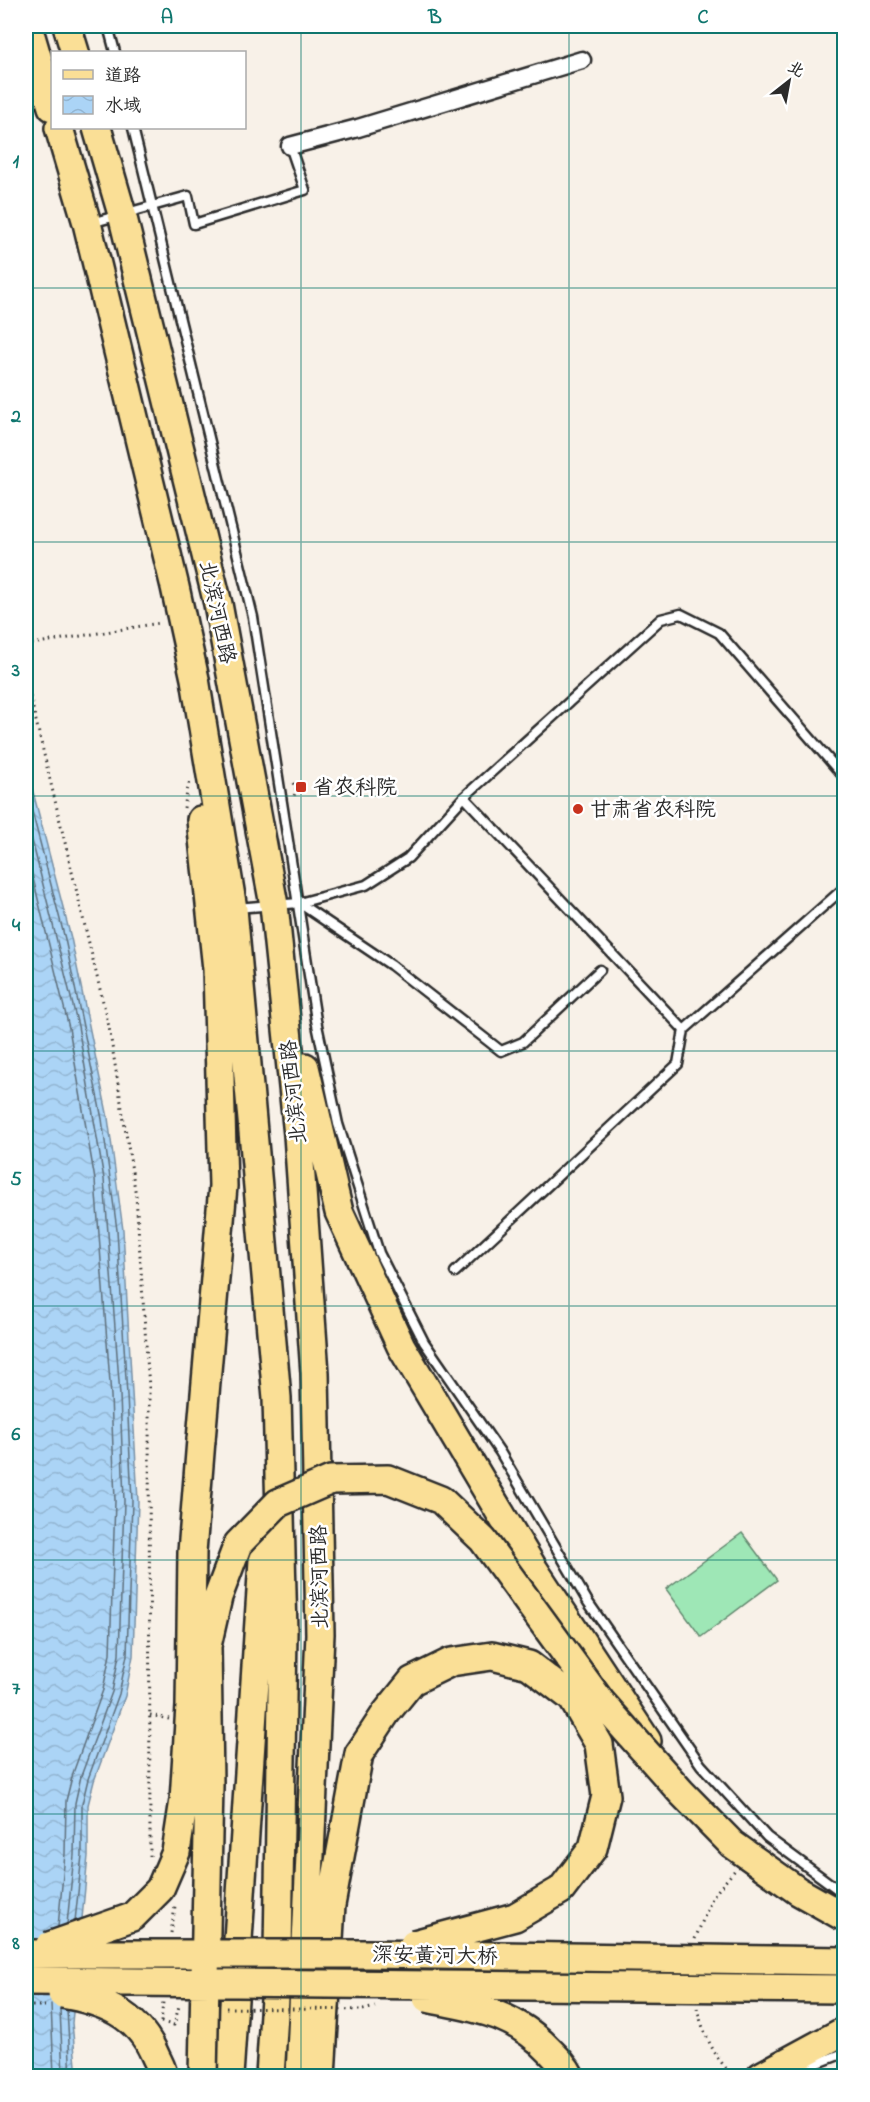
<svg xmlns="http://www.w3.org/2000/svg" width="870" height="2102" font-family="'Indie Flower','LXGW WenKai TC',sans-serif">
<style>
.grass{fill:#9ee7b6;stroke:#648970;stroke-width:1.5}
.water{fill:url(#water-waves);stroke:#7890a5;stroke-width:1.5}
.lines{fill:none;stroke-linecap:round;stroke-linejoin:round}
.shore{stroke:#5e6f7c;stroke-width:1.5}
.lane-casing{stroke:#2b2b2b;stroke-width:13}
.street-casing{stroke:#2b2b2b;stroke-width:21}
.primary-casing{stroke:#2b2b2b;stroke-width:32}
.path{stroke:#2b2b2b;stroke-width:3;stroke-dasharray:1.5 4.5;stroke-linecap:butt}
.lane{stroke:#fff;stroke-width:8}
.street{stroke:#fff;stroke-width:16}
.primary{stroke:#fadf96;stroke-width:27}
.primary-bridge-casing{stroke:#2b2b2b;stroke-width:32;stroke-linecap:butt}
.path-bridge{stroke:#2b2b2b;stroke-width:3;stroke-dasharray:1.5 4.5;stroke-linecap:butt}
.primary-bridge{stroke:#fadf96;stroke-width:27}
.grid{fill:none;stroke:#0f766e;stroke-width:1.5;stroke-opacity:0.55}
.poi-dot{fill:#c8321e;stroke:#fff;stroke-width:2}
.labels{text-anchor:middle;stroke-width:5;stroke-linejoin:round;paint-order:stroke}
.street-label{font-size:21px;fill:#2b2b2b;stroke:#fff}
.poi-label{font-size:21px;fill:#2b2b2b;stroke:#fff;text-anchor:start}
.neatline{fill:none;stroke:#0f766e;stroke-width:2}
.grid-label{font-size:20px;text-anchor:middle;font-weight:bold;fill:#0f766e}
</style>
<defs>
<pattern id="water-waves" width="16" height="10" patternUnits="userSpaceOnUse" patternTransform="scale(1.5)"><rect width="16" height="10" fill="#abd4f6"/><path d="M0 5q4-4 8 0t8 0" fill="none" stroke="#93b6d3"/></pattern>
</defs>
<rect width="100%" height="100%" fill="#f8f1e8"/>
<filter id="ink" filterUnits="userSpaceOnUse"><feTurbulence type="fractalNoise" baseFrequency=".0167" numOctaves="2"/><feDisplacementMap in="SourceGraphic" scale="12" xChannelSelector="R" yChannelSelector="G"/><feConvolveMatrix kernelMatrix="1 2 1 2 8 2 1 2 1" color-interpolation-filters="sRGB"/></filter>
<g filter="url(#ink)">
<!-- grass -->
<path class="grass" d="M742 1533 777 1580 701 1637 666 1589Z"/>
<!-- water -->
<path class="water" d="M26 765 71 938 108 1118 123 1230 138 1501 133 1656 125 1696 94 1781 88 1805V1856L72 2023 77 2076H26Z"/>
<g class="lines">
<!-- shore -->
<path class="shore" d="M26 788 65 939 102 1119 117 1230 127 1395 132 1501 127 1655 119 1694 88 1779 82 1804V1855L75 1921
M26 816 78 1026 104 1179 120 1395 124 1501 119 1655 112 1692 81 1776 75 1803 74 1855 67 1924
M26 849 69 1028 95 1180 111 1396 115 1501 110 1654 103 1690 73 1773 66 1801 65 1854 58 1927
M51 2004 54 2076
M60 2009 63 2076
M67 2010 71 2076"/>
<!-- lane casing -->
<g class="lane-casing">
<path id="lane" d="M108 26 115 52
M133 128 253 617 316 1020 338 1124 379 1253 424 1342 500 1452 588 1602 701 1765 767 1837 844 1894
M91 223 188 196 194 224 305 190 290 146
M464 797 684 1030 844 888
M299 903 391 965 501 1051 523 1042 600 970
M236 908 299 903 366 885 408 858 464 797 661 619 681 614 719 633 844 777
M455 1272 678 1064 684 1030
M794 2076 813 2065 844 2053"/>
</g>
<!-- street casing -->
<g class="street-casing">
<path id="street" d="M290 146 358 128 582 60"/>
</g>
<!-- primary casing -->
<g class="primary-casing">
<path id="primary" d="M28 26 52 107
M67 26 75 52
M59 128 87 223 175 587 195 679 233 909 277 1398 283 1632 278 1952 270 2076
M97 128 122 214 218 604 274 905 298 1135 315 1373 320 1634 300 2076
M201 820 217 969 223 1186 201 1440
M305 1067 339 1212 401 1346 533 1568 647 1741
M229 2076 265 1530
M321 2076 331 1905 359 1754
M761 2076 844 2031"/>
</g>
<!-- path -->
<path class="path" d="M26 645 160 623
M26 679 109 1027 136 1196 149 1388 150 1856
M293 783 296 789 294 796
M184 808 189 782
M150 1715 169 1719
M171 1933 175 1907
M695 1939 713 1896 735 1870
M26 2006H45
M697 2008C703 2032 715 2060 734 2076
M363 2010 375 2007
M161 2022 163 2002
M161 2022 174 2025 179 2006"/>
<!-- lane -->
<use href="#lane" class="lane"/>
<!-- street -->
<use href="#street" class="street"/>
<!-- primary -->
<use href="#primary" class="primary"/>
<!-- primary-bridge casing -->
<g class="primary-bridge-casing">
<path id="primary-bridge" d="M359 1754 386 1713 412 1681 451 1662 492 1656 529 1665 572 1698 599 1744 606 1796 593 1848 561 1890 515 1917 414 1944
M49 1946 132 1917 160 1889 176 1852 184 1800 190 1706 192 1552 201 1440
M26 1954H369L844 1961
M26 1981 844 1989
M62 1994C103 2001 138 2014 155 2055 158 2062 163 2069 163 2076
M427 1998C476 2008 513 2012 550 2051 558 2059 565 2066 570 2076
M203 2076 209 1785 207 1646 218 1597 238 1544 278 1503 331 1480 388 1479 441 1500 483 1540 601 1702 681 1792 732 1844 798 1891 844 1917"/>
</g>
<!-- path-bridge -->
<path class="path-bridge" d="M26 1929H35
M226 2008 363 2010"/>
<!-- primary-bridge -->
<use href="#primary-bridge" class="primary-bridge"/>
</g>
</g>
<!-- grid -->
<path class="grid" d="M301 26V2076M569 26V2076M26 288H844M26 542H844M26 796H844M26 1051H844M26 1306H844M26 1560H844M26 1814H844"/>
<!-- markers -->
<g class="poi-dot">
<rect x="295" y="781" width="12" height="12" rx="3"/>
<circle cx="578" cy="809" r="6"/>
</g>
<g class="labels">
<!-- street labels -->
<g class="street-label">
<text transform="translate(218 612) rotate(78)" y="7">北滨河西路</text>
<text transform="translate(293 1092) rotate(-96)" y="7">北滨河西路</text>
<text transform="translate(319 1577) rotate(-91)" y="7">北滨河西路</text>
<text transform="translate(435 1955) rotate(1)" y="7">深安黄河大桥</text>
</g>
<!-- poi labels -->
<g class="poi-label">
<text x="313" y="794">省农科院</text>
<text x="590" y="816">甘肃省农科院</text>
</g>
</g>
<!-- margin -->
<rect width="870" height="2102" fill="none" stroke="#fff" stroke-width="66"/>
<!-- legend -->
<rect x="51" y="51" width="195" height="78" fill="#ffffff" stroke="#aaaaaa" stroke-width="1.5"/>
<rect x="63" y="70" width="30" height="9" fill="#fadf96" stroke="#aaaaaa" stroke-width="1.5"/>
<text x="105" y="81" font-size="18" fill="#2b2b2b">道路</text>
<rect x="63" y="96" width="30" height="18" fill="url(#water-waves)" stroke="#aaaaaa" stroke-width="1.5"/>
<text x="105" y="111" font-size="18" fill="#2b2b2b">水域</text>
<!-- north arrow -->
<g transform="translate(789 81) rotate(31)" stroke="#ffffff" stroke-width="4.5" paint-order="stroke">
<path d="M0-4.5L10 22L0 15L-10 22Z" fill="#2b2b2b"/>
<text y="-9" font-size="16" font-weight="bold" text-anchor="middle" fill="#2b2b2b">北</text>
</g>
<rect x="33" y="33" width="804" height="2036" class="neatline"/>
<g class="grid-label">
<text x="167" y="23">A</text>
<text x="435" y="23">B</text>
<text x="703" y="23">C</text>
<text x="16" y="167">1</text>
<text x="16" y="422">2</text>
<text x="16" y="676">3</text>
<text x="16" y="931">4</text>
<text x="16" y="1185">5</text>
<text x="16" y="1440">6</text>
<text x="16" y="1694">7</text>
<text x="16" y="1949">8</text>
</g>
</svg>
